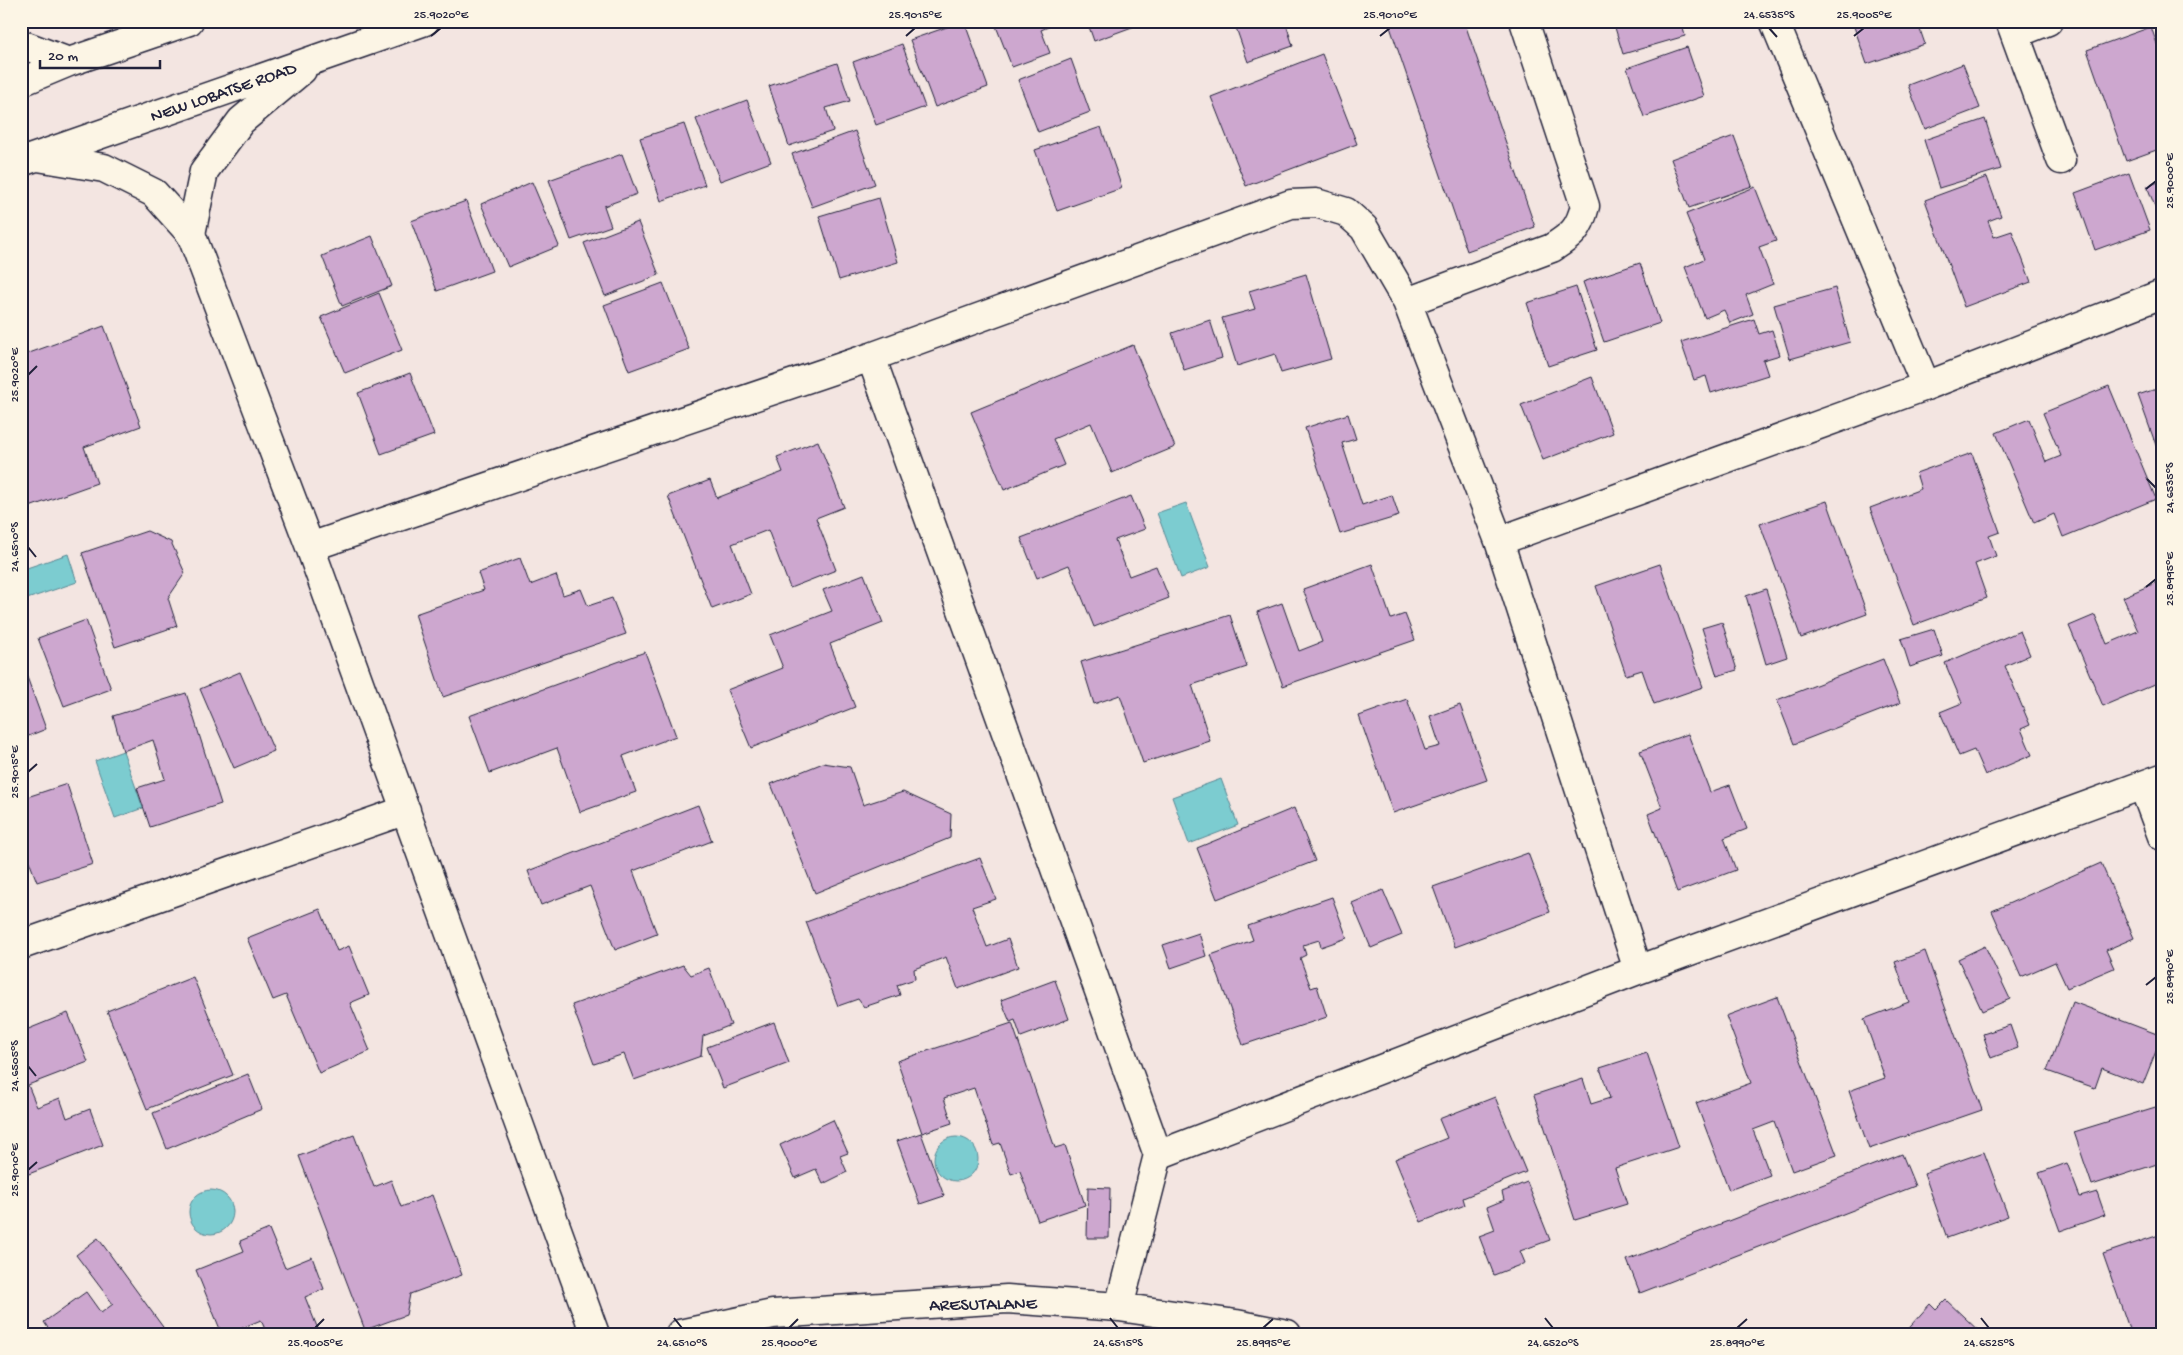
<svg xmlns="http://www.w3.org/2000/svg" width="2183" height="1355" font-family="'Gochi Hand',sans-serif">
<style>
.water{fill:#7bccd0;stroke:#578894}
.building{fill:#cda7cf;stroke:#22223b}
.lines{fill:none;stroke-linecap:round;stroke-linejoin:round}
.minor-casing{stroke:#22223b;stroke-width:31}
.primary-casing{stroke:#22223b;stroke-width:31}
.minor{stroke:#fcf5e5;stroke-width:28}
.primary{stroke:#fcf5e5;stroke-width:28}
.ticks{fill:none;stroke:#22223b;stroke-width:2}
.labels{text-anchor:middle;stroke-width:5;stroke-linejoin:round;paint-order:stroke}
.street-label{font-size:18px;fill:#22223b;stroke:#fcf5e5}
.neatline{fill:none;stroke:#22223b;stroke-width:2}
.ticks-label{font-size:12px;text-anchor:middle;fill:#22223b}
</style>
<rect width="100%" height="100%" fill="#f3e5e1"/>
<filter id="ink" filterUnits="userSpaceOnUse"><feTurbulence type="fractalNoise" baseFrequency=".02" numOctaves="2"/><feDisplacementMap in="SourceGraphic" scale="10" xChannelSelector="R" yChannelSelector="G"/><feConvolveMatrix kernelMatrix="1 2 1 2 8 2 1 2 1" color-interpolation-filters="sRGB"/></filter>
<g filter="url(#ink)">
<!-- water -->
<path class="water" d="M1186 503 1210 567 1181 578 1157 513Z
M68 554 77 582 27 599 21 583V570Z
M123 751 143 808 115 818 95 761Z
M1221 779 1238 825 1189 844 1172 797Z
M934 1159a22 22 0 1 1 44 0a22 22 0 1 1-44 0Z
M189 1212a22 22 0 1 1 44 0a22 22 0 1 1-44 0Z"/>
<!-- building -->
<path class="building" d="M964 21 988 87 935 107 910 40Z
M994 21H1062L1041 30 1050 53 1012 67Z
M1087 21H1143V23L1094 41Z
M1285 21 1293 46 1248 62 1234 22Z
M1388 21H1464L1535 227 1467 251Z
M1613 21H1681L1685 36 1623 54Z
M1852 21H1917L1925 44 1867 64Z
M2151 27 2162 58V148L2126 161 2087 50Z
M902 44 925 107 876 125 853 62Z
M1687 47 1704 96 1644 117 1627 68Z
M1322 54 1357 144 1246 186 1211 97Z
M1071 59 1090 112 1038 132 1018 80Z
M837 63 850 101 826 108 833 131 789 146 769 86Z
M1963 64 1980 108 1925 129 1908 85Z
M747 100 771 162 720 181 696 119Z
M1985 119 2001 169 1939 188 1924 140Z
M684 124 705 185 661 201 640 138Z
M1101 127 1122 188 1057 211 1035 150Z
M855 131 875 184 812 207 792 154Z
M1734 136 1752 186 1689 208 1671 159Z
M622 154 637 194 604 206 611 226 571 240 549 180Z
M2129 173 2150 230 2095 250 2075 193Z
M1987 177 2001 216 1988 221 1994 237 2012 231 2031 282 1964 307 1925 200Z
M2162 181V225L2147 186Z
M532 182 559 246 508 267 481 204Z
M1755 187 1776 241 1759 247 1773 284 1746 295 1753 314 1730 323 1724 310 1705 318 1685 267 1704 259 1686 214Z
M879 198 898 262 839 280 819 216Z
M466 201 492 271 437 291 411 221Z
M638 222 659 275 605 296 584 243Z
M372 236 392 286 342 306 322 256Z
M1640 263 1660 323 1604 342 1583 282Z
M1306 274 1331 359 1281 373 1275 354 1237 366 1222 318 1255 309 1249 291Z
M663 283 689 349 629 371 604 305Z
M1576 287 1597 350 1548 366 1527 303Z
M1835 288 1850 342 1790 359 1774 305Z
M379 293 402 350 345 373 321 317Z
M1754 319 1759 334 1772 330 1780 355 1763 360 1768 375 1711 393 1706 376 1694 380 1681 342Z
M1210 320 1222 358 1184 370 1172 333Z
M104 326 141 426 84 447 97 483 21 510V356Z
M1133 345 1175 447 1112 473 1091 423 1053 439 1064 465 1004 490 971 412Z
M410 373 434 435 381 454 358 393Z
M1592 377 1613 433 1543 460 1521 405Z
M2109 386 2156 499 2063 537 2054 514 2034 523 1996 433 2029 419 2046 462 2061 456 2043 413Z
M2162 387V462L2138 395Z
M1348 414 1356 439 1342 443 1362 505 1392 495 1399 516 1340 534 1305 428Z
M818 441 844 507 816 518 836 570 790 588 768 530 732 544 751 594 712 609 668 496 710 480 717 498 783 472 777 457Z
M1972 453 2000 532 1989 536 1996 556 1975 564 1987 598 1914 625 1870 508 1921 489 1916 473Z
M1131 496 1145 529 1115 540 1129 576 1156 566 1169 598 1094 627 1069 565 1037 578 1021 538Z
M1827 501 1867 614 1801 638 1760 524Z
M147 531 171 542 185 573 168 598 177 626 115 647 82 553Z
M520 558 530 585 556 575 563 595 581 589 588 606 612 598 626 634 443 697 415 614 484 590 478 573Z
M1372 564 1391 619 1405 614 1415 640 1283 686 1257 612 1282 603 1299 651 1322 642 1303 589Z
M1660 564 1703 687 1654 704 1642 670 1626 675 1596 586Z
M864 574 883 623 830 644 855 707 751 748 727 690 783 668 770 635 832 611 823 590Z
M2162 580V681L2103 706 2069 626 2095 615 2107 644 2138 631 2123 597Z
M1766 589 1787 657 1766 664 1746 596Z
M1230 615 1247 667 1192 685 1210 741 1143 763 1120 695 1094 704 1081 662Z
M86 620 111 689 64 706 38 638Z
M1722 622 1737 670 1717 676 1702 628Z
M1934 629 1943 656 1910 667 1901 639Z
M2020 631 2030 655 2005 666 2030 725 2021 729 2032 755 1985 775 1974 750 1959 756 1940 712 1962 703 1945 663Z
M645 652 676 736 623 756 636 792 580 812 557 748 490 773 469 716Z
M1883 659 1900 703 1794 744 1777 700Z
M240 672 274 751 234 768 200 689Z
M27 677 46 729 21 739V679Z
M186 693 221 804 150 827 137 788 165 779 153 740 123 751 113 716Z
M1407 699 1425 750 1440 746 1430 716 1460 705 1487 780 1393 813 1359 716Z
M1688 734 1710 792 1730 785 1747 829 1724 838 1736 870 1677 892 1648 814 1662 808 1640 751Z
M823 763 850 767 863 805 903 792 951 814 950 838 815 893 771 784Z
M67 784 93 864 37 882 29 861 21 863V799Z
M698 805 712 841 633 871 657 934 615 950 590 886 541 905 528 871Z
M1294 808 1315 861 1217 899 1197 848Z
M1528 853 1550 912 1455 947 1433 887Z
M980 858 996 899 972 907 987 947 1008 939 1018 967 958 989 946 957 914 969 915 979 897 985 900 995 864 1007 858 999 838 1006 806 922Z
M2101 863 2134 938 2106 950 2114 968 2067 988 2055 962 2021 977 1992 911Z
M1383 890 1402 935 1371 948 1352 903Z
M1332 897 1347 938 1321 947 1319 940 1303 945 1306 955 1300 958 1311 988 1317 986 1327 1017 1243 1045 1211 955 1253 940 1248 926Z
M320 909 337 951 349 946 369 995 350 1003 370 1051 319 1073 286 995 273 1000 247 938Z
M1199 933 1206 956 1171 968 1163 945Z
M1985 946 2010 999 1982 1011 1958 959Z
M1925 951 1982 1110 1869 1149 1849 1091 1885 1078 1864 1019 1909 1002 1895 962Z
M683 965 691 975 709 968 731 1025 703 1036 701 1056 634 1080 624 1054 594 1064 572 1005Z
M193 977 233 1075 147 1109 107 1011Z
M1055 980 1069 1019 1021 1037 1015 1020 1010 1022 1001 1000Z
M1777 997 1837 1155 1792 1171 1774 1122 1753 1130 1770 1175 1729 1190 1696 1103 1751 1083 1726 1016Z
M2073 1002 2162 1036 2143 1084 2102 1068 2095 1088 2047 1071Z
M68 1013 88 1062 28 1085 37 1107 60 1098 67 1118 90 1109 103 1145 21 1177V1032Z
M774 1022 789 1063 723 1088 707 1047Z
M1012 1023 1055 1148 1065 1145 1085 1205 1038 1221 1020 1171 1011 1174 1000 1143 993 1145 974 1088 944 1098 952 1123 922 1133 897 1061Z
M2010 1025 2018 1048 1991 1058 1983 1034Z
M1647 1053 1679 1147 1615 1168 1627 1204 1575 1220 1534 1095 1583 1079 1591 1104 1610 1098 1600 1068Z
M248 1074 262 1109 167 1149 153 1113Z
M1495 1097 1526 1172 1463 1198 1465 1205 1421 1222 1395 1159 1447 1138 1439 1119Z
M2162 1105V1169L2160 1163 2092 1185 2074 1132Z
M833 1120 848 1153 840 1156 847 1172 823 1184 816 1169 795 1178 780 1145Z
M921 1133 944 1196 920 1204 897 1141Z
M354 1135 374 1187 391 1180 401 1207 432 1195 462 1275 410 1294 406 1315 365 1330 299 1156Z
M1984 1152 2008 1216 1947 1238 1924 1173Z
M1902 1154 1915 1186 1640 1293 1627 1260Z
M2067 1163 2080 1197 2097 1192 2105 1215 2060 1231 2039 1173Z
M1527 1182 1550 1240 1520 1251 1525 1263 1494 1275 1479 1236 1495 1230 1487 1207 1504 1200 1502 1192Z
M1088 1187 1110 1188 1109 1238H1087Z
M269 1229 285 1268 312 1257 324 1289 305 1297 320 1334H267L261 1320 227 1334H222L196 1270 244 1251 240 1241Z
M2162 1234V1328L2146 1334H2131L2103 1254Z
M98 1238 168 1334H52L44 1322 86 1292 101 1313 113 1304 76 1255Z
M1946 1300 1982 1334H1903L1930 1304 1936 1310Z"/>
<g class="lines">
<!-- minor casing -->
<g class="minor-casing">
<path id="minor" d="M1774 21 1926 386
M2010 21 2061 160
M2015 34 2048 21
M191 234 310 547 595 1334
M1407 302 1552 248C1572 235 1579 230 1585 206L1524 21
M871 357 1158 1155 1119 1307
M1499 541 1926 386 2162 294
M310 547 871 357 1291 204 1316 203 1346 212 1364 228 1407 302 1499 541 1638 970
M2143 785 2162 836
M21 945 406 810
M1158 1155 1638 970 2162 778
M680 1334 773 1314 1007 1299 1119 1307 1236 1324 1287 1334"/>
</g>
<!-- primary casing -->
<g class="primary-casing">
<path id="primary" d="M21 44 69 62
M21 82 69 62 189 21
M38 157 104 168 154 193 191 234
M21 162 425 21
M191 234 204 171 241 121 302 70"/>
</g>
<!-- minor -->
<use href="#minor" class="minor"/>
<!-- primary -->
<use href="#primary" class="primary"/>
</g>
</g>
<!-- ticks -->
<path class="ticks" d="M1769 28 1777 37M431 36 441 28M906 36 915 28M1380 36 1390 28M1854 36 1864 28M2146 189 2156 181M28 375 37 366M2147 479 2156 488M28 547 36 557M2146 587 2156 579M28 772 37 764M2146 985 2156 977M28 1066 36 1076M28 1170 37 1162M674 1318 682 1328M1110 1318 1118 1328M1545 1318 1553 1328M1981 1318 1989 1328M315 1328 324 1319M789 1328 798 1319M1263 1328 1273 1319M1737 1328 1747 1319"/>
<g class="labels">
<!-- street labels -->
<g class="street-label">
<text transform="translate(223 91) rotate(-19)" y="6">NEW LOBATSE ROAD</text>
<text transform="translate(983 1303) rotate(-1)" y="6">ARESUTALANE</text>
</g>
</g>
<!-- margin -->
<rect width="2183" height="1355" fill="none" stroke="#fcf5e5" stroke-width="55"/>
<!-- scale -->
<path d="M40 60v8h120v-8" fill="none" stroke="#22223b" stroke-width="2.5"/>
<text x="48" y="60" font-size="15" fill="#22223b" stroke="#fcf5e5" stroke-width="4" paint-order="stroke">20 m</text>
<rect x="28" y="28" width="2128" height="1300" class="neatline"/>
<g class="ticks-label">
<text x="441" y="18">25.9020°E</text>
<text x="915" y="18">25.9015°E</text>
<text x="1390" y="18">25.9010°E</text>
<text x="1769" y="18">24.6535°S</text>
<text x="1864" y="18">25.9005°E</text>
<text transform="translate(2169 181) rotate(-90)" y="4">25.9000°E</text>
<text transform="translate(14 375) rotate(-90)" y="4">25.9020°E</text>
<text transform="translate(2169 488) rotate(-90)" y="4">24.6535°S</text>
<text transform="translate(14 547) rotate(-90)" y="4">24.6510°S</text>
<text transform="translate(2169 579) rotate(-90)" y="4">25.8995°E</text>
<text transform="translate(14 772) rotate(-90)" y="4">25.9015°E</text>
<text transform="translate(2169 977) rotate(-90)" y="4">25.8990°E</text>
<text transform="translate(14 1066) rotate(-90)" y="4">24.6505°S</text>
<text transform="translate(14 1170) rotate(-90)" y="4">25.9010°E</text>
<text x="315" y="1346">25.9005°E</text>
<text x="682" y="1346">24.6510°S</text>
<text x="789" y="1346">25.9000°E</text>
<text x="1118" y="1346">24.6515°S</text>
<text x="1263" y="1346">25.8995°E</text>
<text x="1553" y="1346">24.6520°S</text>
<text x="1737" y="1346">25.8990°E</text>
<text x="1989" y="1346">24.6525°S</text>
</g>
</svg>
